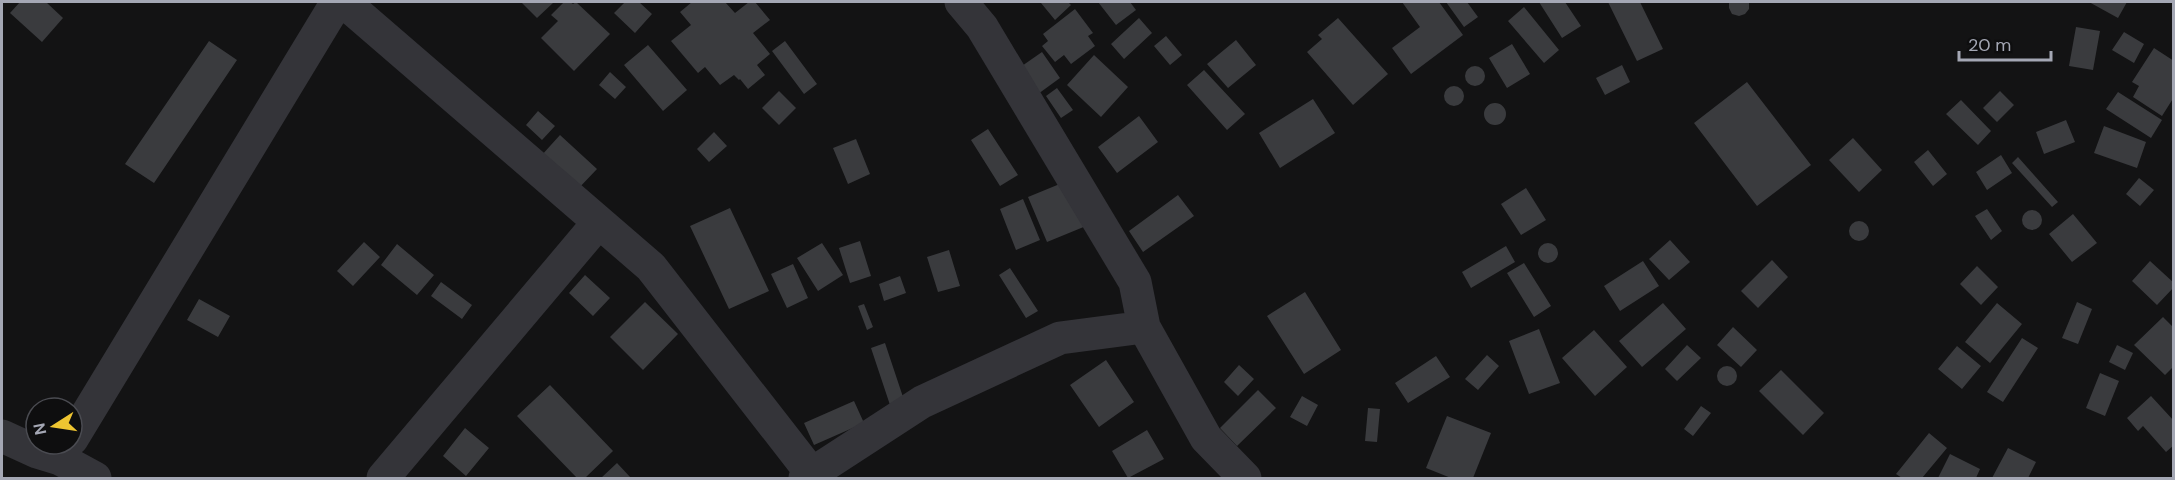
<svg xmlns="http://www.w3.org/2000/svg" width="2175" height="480" font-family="'DM Sans',sans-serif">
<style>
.building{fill:#3a3b3e}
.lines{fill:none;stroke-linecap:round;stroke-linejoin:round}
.street{stroke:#343439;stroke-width:33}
</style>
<rect width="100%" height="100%" fill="#131314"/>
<!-- building -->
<path class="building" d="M20 2H46L63 18 42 42 10 13Z
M521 2H554L537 18Z
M564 2H570L573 4 576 2 610 34 574 71 541 38 558 21 551 15Z
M625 2H639L652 14 635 33 614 13Z
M692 2H725L735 13 749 2H755L770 20 753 33 770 54 757 65 765 75 748 89 740 79 739 80 734 75 720 85 705 67 698 73 671 41 691 25 680 12Z
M1043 2H1068L1071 5 1055 20 1041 3Z
M1098 2H1130L1136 10 1116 25Z
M1402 2H1439L1463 35 1411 74 1392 48 1420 27Z
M1446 2H1467L1478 17 1464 27Z
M1539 2H1565L1581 26 1562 38Z
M1608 2H1640L1663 49 1637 61Z
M1729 2H1749V9L1745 14 1739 16 1732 14 1729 8Z
M2089 2H2127L2118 18Z
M1524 7 1559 50 1544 63 1508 21Z
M1075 9 1093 33 1088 36 1095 46 1071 64 1064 55 1055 62 1042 46 1048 41 1043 34Z
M1139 18 1152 33 1124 59 1111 44Z
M1338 18 1388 74 1353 105 1307 52 1322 39 1318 35Z
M2076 27 2100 31 2093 70 2069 66Z
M2124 32 2144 44 2134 63 2112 50Z
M1166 36 1182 55 1170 65 1154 46Z
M1236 40 1256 65 1228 88 1207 64Z
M209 41 237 60 154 183 125 164Z
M785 41 817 84 804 94 772 51Z
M1512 44 1530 74 1507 88 1489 58Z
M648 45 687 90 663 111 624 65Z
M2154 48 2174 61V97L2162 116 2133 97 2139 86 2132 82Z
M1042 52 1060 78 1038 94 1019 68Z
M1094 55 1128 87 1101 117 1067 85Z
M1622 65 1630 82 1605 95 1596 78Z
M1465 76a10 10 0 1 1 20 0a10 10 0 1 1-20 0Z
M1204 70 1245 114 1227 130 1187 85Z
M610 72 626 87 615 99 599 85Z
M1747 82 1811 165 1757 206 1694 123Z
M1444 96a10 10 0 1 1 20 0a10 10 0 1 1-20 0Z
M1057 88 1073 110 1061 118 1046 96Z
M779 91 796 108 779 125 762 108Z
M2000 91 2014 105 1997 122 1983 108Z
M2118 92 2162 120 2151 138 2106 109Z
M1313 99 1335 133 1280 168 1259 133Z
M1961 100 1991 131 1978 145 1946 114Z
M1484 114a11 11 0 1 1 22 0a11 11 0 1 1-22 0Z
M538 111 555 126 542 140 526 125Z
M1139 116 1158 142 1117 173 1098 147Z
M2066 120 2075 142 2044 154 2036 132Z
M2104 126 2146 142 2137 168 2094 153Z
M988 129 1018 175 1000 186 971 140Z
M714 132 727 146 709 162 697 149Z
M560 135 597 169 577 190 541 156Z
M1853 138 1882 170 1859 192 1829 160Z
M856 139 870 174 848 184 833 148Z
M1928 150 1947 174 1933 186 1914 162Z
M2001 155 2012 173 1987 190 1976 172Z
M2018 157 2058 202 2052 207 2012 163Z
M2139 178 2154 190 2140 206 2126 194Z
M1067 181 1086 226 1047 242 1028 197Z
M1526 188 1546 220 1521 235 1501 204Z
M1178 195 1194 216 1143 252 1129 231Z
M1023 199 1040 240 1016 250 1000 209Z
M730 208 769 291 729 309 690 226Z
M1987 209 2002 231 1991 240 1975 216Z
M2022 220a10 10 0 1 1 20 0a10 10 0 1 1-20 0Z
M2073 214 2097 243 2072 262 2049 234Z
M1849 231a10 10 0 1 1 20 0a10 10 0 1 1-20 0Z
M1670 240 1690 262 1669 280 1649 259Z
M860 241 871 276 850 283 839 248Z
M364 242 380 257 353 286 337 271Z
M1538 253a10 10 0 1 1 20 0a10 10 0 1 1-20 0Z
M822 243 843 275 818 291 797 258Z
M397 244 434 275 417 295 381 265Z
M1506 246 1515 262 1471 288 1462 272Z
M949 250 960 286 938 292 927 257Z
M1772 260 1788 277 1758 308 1741 291Z
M1643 261 1659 286 1620 311 1604 286Z
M2150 261 2174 283V287L2157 305 2132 281Z
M1524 263 1551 306 1534 317 1507 273Z
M793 264 808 298 787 308 771 274Z
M1977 266 1998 287 1981 305 1960 284Z
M1010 268 1038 311 1026 318 999 275Z
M585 275 610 298 593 316 569 293Z
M900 276 906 293 884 301 879 284Z
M441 282 472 305 462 319 431 296Z
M1305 292 1341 350 1304 374 1267 316Z
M199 299 230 316 218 337 187 320Z
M645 302 678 334 643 370 610 337Z
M2077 302 2092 309 2078 344 2062 338Z
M1663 303 1686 329 1642 367 1619 341Z
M1997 303 2022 324 1990 363 1965 342Z
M864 304 873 327 867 330 858 306Z
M2163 317 2174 328V366L2165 375 2134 345Z
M1733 327 1757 350 1741 367 1717 345Z
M1539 329 1560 383 1529 394 1509 341Z
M1594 330 1627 367 1595 396 1562 358Z
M2022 338 2038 348 2003 402 1987 392Z
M885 343 905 403 891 408 871 348Z
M1687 345 1701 358 1677 381 1665 369Z
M2117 345 2133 353 2125 370 2109 362Z
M1957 346 1981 366 1962 389 1938 369Z
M1487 355 1499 366 1478 390 1465 379Z
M1436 356 1450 377 1408 403 1395 383Z
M1106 360 1134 402 1099 427 1070 385Z
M1239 365 1254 379 1238 396 1224 382Z
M1717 376a10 10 0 1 1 20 0a10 10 0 1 1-20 0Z
M1781 370 1824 413 1803 435 1759 391Z
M2100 373 2119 381 2105 416 2086 408Z
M550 385 613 451 585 478H577L517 416Z
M1258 390 1276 408 1237 446 1220 428Z
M1302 396 1318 405 1307 426 1290 417Z
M2151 396 2174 421V445L2166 452 2143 426 2138 431 2127 418Z
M854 401 864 423 814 445 804 423Z
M1701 406 1711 413 1693 436 1684 429Z
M1368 408 1380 409 1377 442 1365 441Z
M1447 416 1491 433 1473 478H1451L1426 468Z
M465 428 489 448 466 476 443 456Z
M1147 430 1164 459 1128 478 1112 451Z
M1929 433 1947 448 1922 478H1902L1896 474Z
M2008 448 2036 462 2028 478H1992Z
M1950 454 1980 469 1976 478H1938Z
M617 463 631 478H601Z"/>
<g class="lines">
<!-- street -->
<path class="street" d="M344 2 651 267 812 474
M961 2 982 27 1135 282 1144 327 1206 438 1245 478
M2 436 37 452 60 459 95 478
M72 439 337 2
M383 478 599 222
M805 478 922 402 1060 338 1144 327"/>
</g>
<!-- border -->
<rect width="2175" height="480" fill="none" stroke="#a4a7b4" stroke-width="6"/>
<!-- north arrow -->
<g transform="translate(54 426) rotate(258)"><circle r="28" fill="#0e0e0f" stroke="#4a4b51" stroke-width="1.5"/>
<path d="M0-4.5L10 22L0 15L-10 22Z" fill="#eec531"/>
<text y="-9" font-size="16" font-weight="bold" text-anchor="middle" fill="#a4a7b4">N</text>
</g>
<!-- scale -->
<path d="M1959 51v9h92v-9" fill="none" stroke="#a4a7b4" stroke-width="3"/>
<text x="1968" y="51" font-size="18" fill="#a4a7b4" stroke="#0e0e0f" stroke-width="4.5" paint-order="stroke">20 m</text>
</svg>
